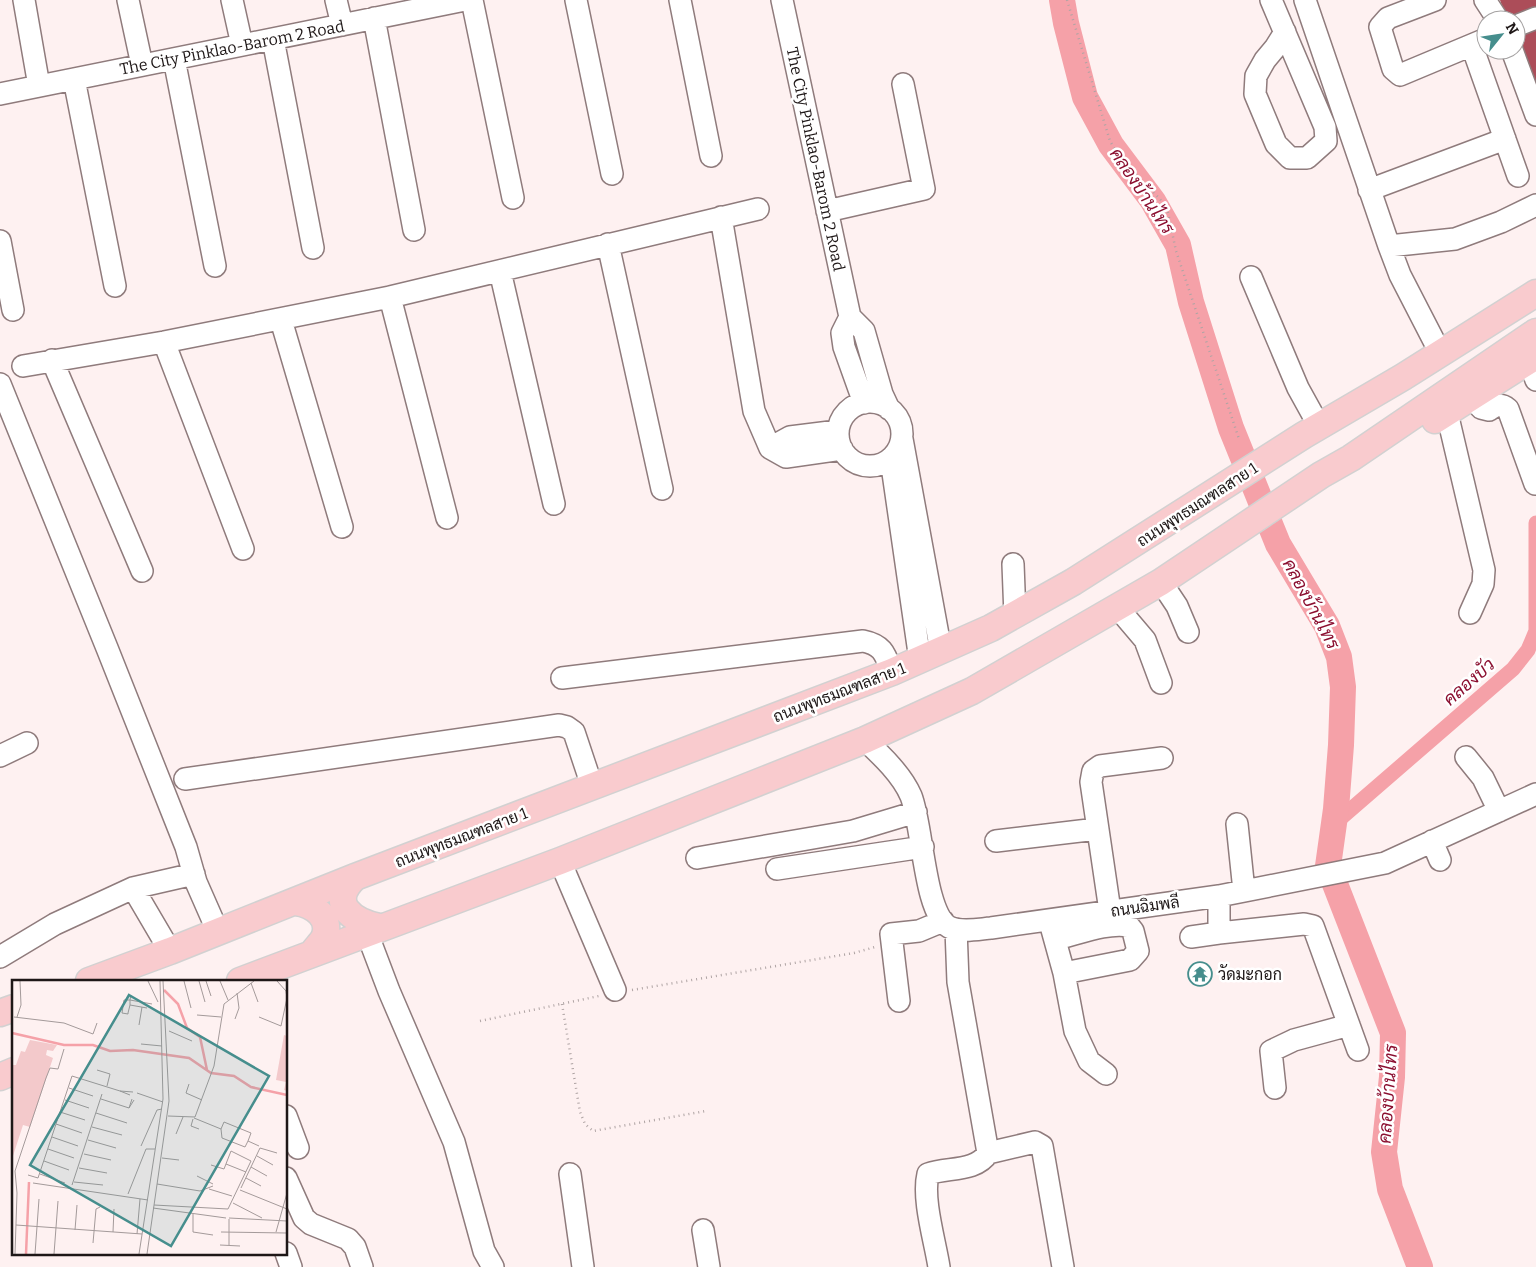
<svg xmlns="http://www.w3.org/2000/svg" width="1536" height="1267" font-family="Bitter,Sarabun,serif">
<style>
.lines{fill:none;stroke-linecap:round;stroke-linejoin:round}
.canal{stroke:#f5a1a8;stroke-width:15}
.river{stroke:#f5a1a8;stroke-width:26}
.building{fill:#ac4d59}
.minor-casing{stroke:#8f7b7c;stroke-width:24}
.major-casing{stroke:#d2d1d1;stroke-width:29}
.path{stroke:#afa4a4;stroke-width:2.5;stroke-dasharray:1 4;stroke-linecap:butt}
.minor{stroke:#fff;stroke-width:21}
.major{stroke:#f9cbce;stroke-width:26}
.labels{text-anchor:middle;stroke-width:5;stroke-linejoin:round;paint-order:stroke}
.street-label{font-size:16px;fill:#1e1717;stroke:#fff}
.poi-label{font-size:16px;fill:#1e1717;stroke:#fff;text-anchor:start}
.water-label{font-size:18px;font-style:italic;fill:#8b0f30;stroke:#fff}
.inset-river{fill:none;stroke:#f5a1a8;stroke-width:2.5}
.inset-road{fill:none;stroke:#a49a9a;stroke-width:1}
.view{fill:#468e8d;fill-opacity:0.15;stroke:#468e8d;stroke-width:2.5}
.inset-edge{fill:none;stroke:#1e1717;stroke-width:2.5}
</style>
<rect width="100%" height="100%" fill="#fef1f1"/>
<g class="lines">
<!-- canal -->
<path class="canal" d="M1334 824 1513 669 1528 650 1536 631V523"/>
<!-- river -->
<path class="river" d="M1062 0 1066 23 1085 97 1111 145 1153 201 1178 245 1191 302 1231 428 1278 544 1327 626 1339 657 1343 687 1341 745 1336 809 1328 866 1393 1033 1392 1077 1384 1152 1390 1189 1420 1267"/>
</g>
<!-- building -->
<path class="building" d="M1500 0H1536V82L1530 84 1516 45V20H1507Z"/>
<g class="lines">
<!-- minor casing -->
<g class="minor-casing">
<path id="minor" d="M24 0 39 86
M128 0 142 65
M232 0 242 45
M336 0 342 25
M472 0 513 198
M576 0 612 174
M680 0 711 156
M782 0 850 317
M1271 0 1325 127 1326 141 1307 158H1290L1276 144 1255 94 1256 76 1265 60 1275 48 1285 32
M1305 0 1389 246 1400 275 1434 341
M1435 0 1388 18 1380 27 1393 69 1400 75 1486 39
M1485 0 1498 20
M374 18 414 230
M1516 26 1536 18
M273 39 313 248
M1472 46 1518 176
M1512 50 1536 115
M174 59 215 266
M74 79 115 286
M0 94 465 0
M1369 190 1505 139
M827 211 924 189 903 84
M721 217 754 411 770 448
M0 241 13 310
M608 244 662 489
M1389 246 1455 239 1501 222 1536 205
M500 271 554 504
M1251 277 1298 388 1319 426
M390 297 447 518
M281 320 342 527
M164 342 243 549
M52 360 142 571
M1529 360 1536 380
M23 366 164 342 390 297 758 209
M0 384 107 648 186 847 196 882 218 932
M1473 397 1481 408 1489 410C1497 405 1501 403 1508 409L1535 484
M838 434a32 32 0 1 1 64 0a32 32 0 1 1-64 0Z
M864 403 844 347 842 333 850 317 864 331 882 394 889 409
M1447 413 1484 570 1483 584 1470 613
M838 431 790 437 770 448 786 457 842 449
M902 439 941 651
M891 459 920 660
M1013 564 1015 616
M1161 582 1177 606 1188 632
M1117 607 1145 640 1161 683
M562 678 863 641C883 645 885 654 892 672
M865 740C882 756 902 775 911 796 923 826 924 913 949 927 961 933 979 929 991 928L1219 896 1385 863 1536 794
M0 756 27 743
M1466 757 1483 778 1499 811
M185 779 559 725 567 727 574 732 592 786
M1237 824 1244 891
M996 841 1097 829
M1432 841 1440 860
M697 858 853 831 916 812
M560 861 615 990
M777 869 923 847
M133 888 170 951
M1219 896V933L1304 924 1313 926 1358 1050
M1110 911 1091 782 1093 771 1100 766 1162 758
M1051 926 1064 973 1075 1031 1089 1061 1106 1074
M367 933 389 991 454 1142 484 1251 493 1267
M1191 937 1219 933
M1056 939C1078 934 1106 922 1129 926L1133 931 1138 951 1130 960 1064 973
M0 957 55 924 133 888 194 874
M899 1001 891 934 919 931 943 921
M1275 1088 1271 1051 1294 1040 1349 1025
M286 1116 298 1148
M988 1153 1035 1142 1042 1146 1063 1267
M570 1174 583 1267
M286 1178 304 1218 311 1224 348 1239 355 1247 362 1267
M703 1230 709 1267
M286 1253 291 1267
M939 1267C935 1241 922 1199 928 1174 948 1167 976 1172 988 1153L958 982 956 929"/>
</g>
<!-- major casing -->
<g class="major-casing">
<path id="major" d="M1435 420 1536 356
M355 877C327 903 352 921 379 927
M296 902C313 904 333 918 324 938 322 942 317 947 314 951
M89 981 170 951 355 877 892 672 991 628 1073 582 1304 435 1403 377 1536 293
M240 981 560 861 865 740 972 691 1161 582 1321 475 1351 458 1536 332
M0 1013 14 1008
M0 1077 14 1071"/>
</g>
<!-- path -->
<path class="path" d="M1067 0 1110 141 1120 158 1159 198 1167 208 1176 251 1239 439
M632 990 854 953 875 947
M562 1004 580 1112 585 1124 593 1131 706 1111
M480 1021 599 996"/>
<!-- minor -->
<use href="#minor" class="minor"/>
<!-- major -->
<use href="#major" class="major"/>
</g>
<!-- icons -->
<defs>
<g id="temple-ring" transform="scale(1.25)"><circle r="9.5" fill="#fff" stroke="#468e8d" stroke-width="1.5"/><path d="M0-6L5-2H3V0L6.5 2.5H4V6H1.5V3h-3V6H-4V2.5H-6.5L-3 0V-2H-5Z" fill="#468e8d"/></g>
</defs>
<g fill-rule="evenodd">
<use href="#temple-ring" x="1200" y="974"/>
</g>
<g class="labels">
<!-- street labels -->
<g class="street-label">
<text transform="translate(232 47) rotate(-11)" y="6">The City Pinklao-Barom 2 Road</text>
<text transform="translate(816 159) rotate(78)" y="6">The City Pinklao-Barom 2 Road</text>
<text transform="translate(1197 504) rotate(-33)" y="6">ถนนพุทธมณฑลสาย 1</text>
<text transform="translate(839 692) rotate(-21)" y="6">ถนนพุทธมณฑลสาย 1</text>
<text transform="translate(461 837) rotate(-21)" y="6">ถนนพุทธมณฑลสาย 1</text>
<text transform="translate(1145 906) rotate(-8)" y="6">ถนนฉิมพลี</text>
</g>
<!-- poi labels -->
<g class="poi-label">
<text x="1218" y="980">วัดมะกอก</text>
</g>
<!-- water labels -->
<g class="water-label">
<text transform="translate(1142 191) rotate(56)" y="6">คลองบ้านไทร</text>
<text transform="translate(1311 604) rotate(62)" y="6">คลองบ้านไทร</text>
<text transform="translate(1469 682) rotate(-41)" y="6">คลองบัว</text>
<text transform="translate(1388 1094) rotate(-86)" y="6">คลองบ้านไทร</text>
</g>
</g>
<!-- overview -->
<g transform="translate(12 980)">
<rect width="275" height="275" fill="#fef1f1"/>
<path d="M272 55 275 56V111L272 110 274 102 264 100ZM18 60 45 65 41 71 35 70 34 75 41 78 18 147 11 145 0 179V85H4L9 71 13 72Z" fill="#f3c9cb"/>
<path class="inset-river" d="M152 10 166 24 175 48 188 57 195 90M0 53 52 65H81L98 71 121 70 177 78 199 93 222 96 239 107 275 115M14 274 17 202"/>
<path class="inset-road" d="M136 1 146 22M172 1 179 28M187 1 193 22M194 1 199 16M208 1 216 20M239 3 246 22M119 15 118 20V25L116 33V34L110 33 112 20H118L140 24M118 25 135 28M0 27V61M185 35 209 37M2 37 52 43 81 54 85 43M5 37 9 25 8 1M247 37 269 46 275 18 274 11 265 1M223 39 227 28 225 13M127 45 130 27M157 51 180 61M129 64 150 66M85 90 98 94 95 106M177 104 174 113 190 120M57 108 81 116M125 113 151 122M118 115 108 111 121 112M89 119 117 128M120 119 117 128 122 120M53 120 77 128M48 132 73 140M84 133 115 143M156 136 183 137 202 86 212 24 242 1M182 138 209 149 210 158 233 167 236 161 247 166M181 139 179 146 187 149M44 144 70 153M80 147 110 155M209 149 212 142 239 153 236 161M164 154 171 137M40 157 66 166M76 160 104 168M129 166 145 130 150 129M36 169 62 178M72 174 99 180M245 176 261 185M150 178 167 180M32 181 57 190M214 184 234 192M239 187 255 196M67 188 95 193M28 194 53 203M16 195 26 198 60 96 108 111M185 196 201 204M234 198 249 206M62 202 91 205M21 203 136 220M145 204 188 211 201 206M60 205 90 114M229 208 248 168 265 173M197 209 220 216M228 210 275 229M116 214 134 169H143M221 223 250 238M142 225 216 229 239 181 219 171 212 189 199 185M141 228 214 238M181 234V252L201 255M217 238 275 241M217 239V265M4 245 130 254M63 250 65 225M101 252 102 229M209 252 275 253M264 252 275 213M125 254 128 219M81 263 84 229 88 227M208 265 228 266M3 274 5 213 3 191 34 98 38 88 46 89 52 69M23 274 27 219M42 274 46 221M127 274 151 119 148 1M135 274 157 121 151 1"/>
<path class="view" d="M117 15 257 96 159 266 18 185Z"/>
<rect width="275" height="275" class="inset-edge"/>
</g>
<!-- north arrow -->
<g transform="translate(1501 35) rotate(60)"><circle r="24" fill="#ffffff" stroke="#a5a2a2"/>
<path d="M0-4L9 19L0 12L-9 19Z" fill="#468e8d"/>
<text y="-8" font-size="14" font-weight="bold" text-anchor="middle" fill="#1e1717">N</text>
</g>
</svg>
